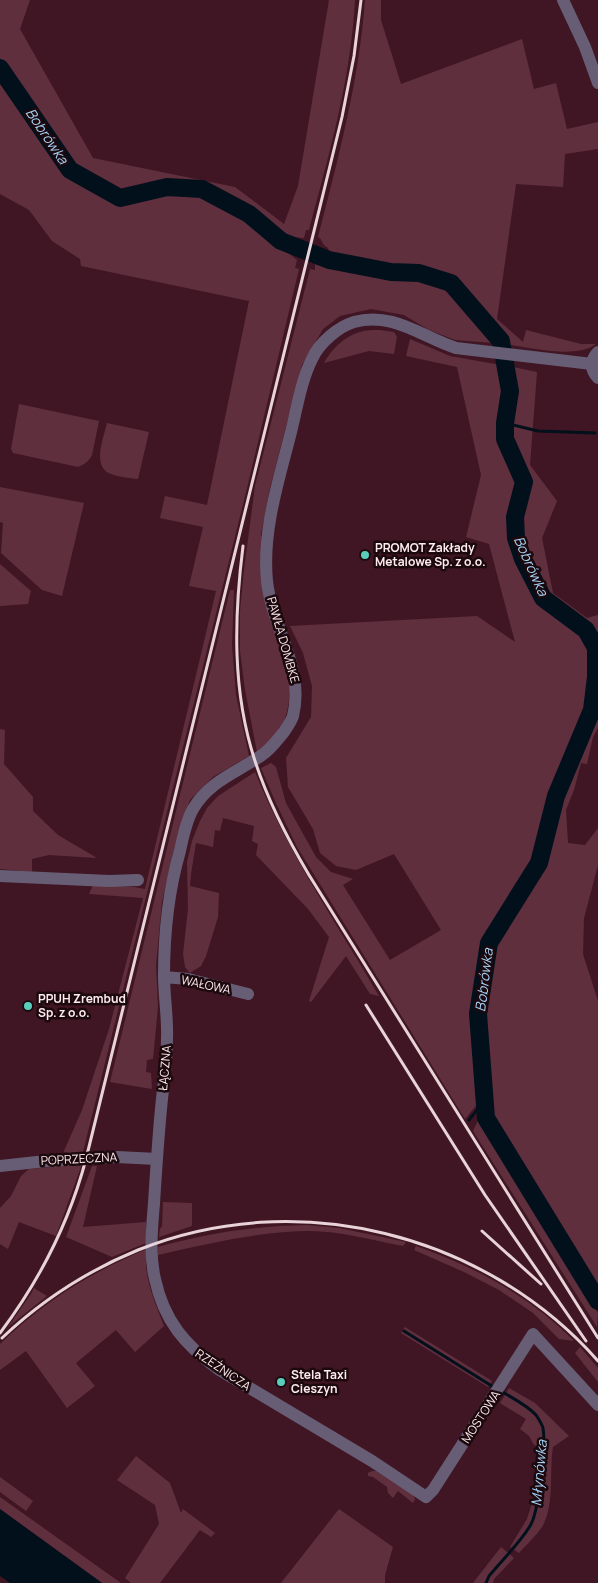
<svg xmlns="http://www.w3.org/2000/svg" width="598" height="1583" font-family="Manrope,sans-serif">
<style>
.green{fill:#602f3e}
.water{fill:#02101c}
.lines{fill:none;stroke-linecap:round;stroke-linejoin:round}
.stream{stroke:#02101c;stroke-width:3}
.river{stroke:#02101c;stroke-width:18}
.minor{stroke:#675e76;stroke-width:12}
.rail{stroke:#e7d3d8;stroke-width:3}
.poi-dot{fill:#5acebd;stroke:#1c090e;stroke-width:2}
.labels{text-anchor:middle;stroke-width:5;stroke-linejoin:round;paint-order:stroke}
.poi-label{font-size:12px;font-weight:bold;fill:#fdebef;stroke:#1c090e;text-anchor:start}
.street-label{font-size:12px;fill:#fdebef;stroke:#1c090e}
.water-label{font-size:14px;font-style:italic;fill:#a5d3f7;stroke:#1c090e}
</style>
<rect width="100%" height="100%" fill="#411624"/>
<!-- green -->
<path class="green" d="M0 0H30L20 29 93 158 235 187 284 224 298 186 329 0H355C351 79 329 154 309 230H306L304 238 290 237 286 251 297 260 295 268 299 269 248 484 83 1152 64 1154V1151L82 1110 109 1029 143 898 89 894 93 885 134 887 145 889 216 591 189 586 203 527 160 518 165 496 207 505 249 301 81 266 80 259 52 241 29 210 0 194Z
M365 0H381V20L401 84 522 39 534 89 556 83 567 129 598 122V149L565 154 563 187 516 184 497 319 523 342 526 330 581 344H596C576 359 534 348 510 345L455 280 432 270 393 267 335 257 330 254 328 248 324 245 320 238 318 237C338 159 359 81 365 0Z
M315 264 342 271 394 277 440 286 462 305 494 343 455 340 427 329 404 315 371 309 340 316 323 329 302 365 270 488 261 534 264 590 289 679C291 697 288 717 278 733 273 740 263 746 257 752L245 690 240 651V611L244 570 255 486 310 269 315 270Z
M380 330 394 332 397 337 394 354 369 351 324 363C331 350 344 336 360 332 366 330 373 330 380 330Z
M410 339 450 356 501 365 503 394 500 439 517 482 512 505 509 534 522 570 540 607 575 629 591 650V684L586 712 558 776 534 863 509 899 484 942 472 1019 479 1102 465 1119 297 847 275 801 261 768 271 763 276 767 286 803 316 857 331 872 353 879 343 885 390 960 441 930 394 854 356 870 336 866 320 853 313 829 288 787 286 758 311 717 312 686 303 653 290 626 477 616 515 642 489 544 466 537 481 475 457 367 406 356Z
M513 367 537 372 530 465 557 501 542 538 553 593 587 618 598 615V651L588 626 544 590 525 555 519 514 531 486 523 476 512 440 517 397Z
M19 404 99 421 92 455C89 461 85 464 78 467L13 453 11 449Z
M107 423 149 432 138 479C129 478 119 477 111 474 91 467 104 437 107 423Z
M0 487 84 503 62 596 42 590 1 553 3 523 0 522Z
M0 564 31 591 28 604 0 606Z
M230 590H234L232 645 236 695 249 756 213 777 190 800 179 831 162 901 156 965 158 1007 153 1059 147 1060 146 1072 151 1073 152 1089 110 1082Z
M598 717V728L593 737 587 764 581 763 574 790 566 810 568 843 585 845 598 828V865L584 918 583 954 598 1001V1291L489 1115 485 1051V1000L490 957 494 941 543 866 553 841 562 798Z
M0 729 5 730 4 764 33 797V811L58 835 97 858 49 855 32 859V872L0 869Z
M255 772C287 851 336 922 379 996L370 994 346 956 311 1002 309 1001 329 937 308 909 256 855 258 844 252 841 254 826 223 818 220 831 215 830 213 847 196 843 191 874 190 886 219 893 218 917 206 956 201 966 190 973 185 967 183 954 188 909 187 862 192 841 200 821 207 808 218 796Z
M482 1112 486 1132 598 1313 597 1327 473 1131Z
M82 1164 56 1236 19 1222 8 1249 0 1244V1208L11 1196 21 1176 29 1169Z
M92 1166H97L83 1227 146 1222V1243L112 1257 66 1237Z
M163 1202 192 1203V1226L159 1237 160 1229 162 1226Z
M307 1225 339 1228 406 1242 403 1246C371 1240 338 1230 305 1231 255 1232 206 1244 158 1255V1247C209 1233 254 1226 307 1225Z
M416 1246C474 1266 531 1297 574 1341L559 1339 533 1313 499 1290 464 1272 414 1250Z
M147 1249C142 1275 155 1302 164 1326L135 1352 116 1330 76 1363 95 1386 67 1408 26 1351 0 1370V1344C43 1302 92 1272 147 1249Z
M34 1288 47 1296 8 1327 31 1294Z
M405 1327 492 1381 488 1387 401 1333Z
M580 1347 598 1368V1382L575 1353Z
M509 1388 535 1403 569 1436 553 1447C549 1471 555 1506 542 1527 536 1536 526 1545 519 1553L510 1547 527 1519 534 1497 538 1446 534 1445 529 1436 520 1429 526 1419 500 1403Z
M136 1456 170 1483 181 1513 183 1509 215 1533 211 1537 200 1530 160 1583H131L125 1578 159 1524 155 1505 117 1480Z
M372 1471H376L413 1495 415 1499 413 1503 398 1491 393 1498 388 1493 387 1487 373 1477 368 1476V1473Z
M0 1477 33 1501 26 1511 0 1492Z
M0 1497 121 1583H102L0 1509Z
M339 1509 393 1547 385 1575V1583H281Z
M501 1547 514 1558 494 1579 493 1583H473Z"/>
<!-- water -->
<path class="water" d="M0 1509 102 1583H10L0 1576Z"/>
<g class="lines">
<!-- stream -->
<path class="stream" d="M505 423 538 431 595 433
M469 1120 485 1100
M404 1331 495 1388
M486 1583 489 1576C502 1560 519 1544 530 1526 539 1512 546 1445 543 1428 542 1424 538 1418 536 1415 527 1405 512 1398 501 1391"/>
<!-- river -->
<path class="river" d="M0 68 70 170 120 198 167 187 202 189 249 214 281 241 329 260 391 272 419 273 451 283 501 341 510 391 505 423V439L524 482 515 517 516 538 523 559 543 598 586 630 596 648V677L592 710 556 796 539 863 489 943 478 1014 486 1118 598 1301"/>
<!-- minor -->
<path class="minor" d="M563 0 585 47 598 83
M598 352C590 360 590 370 598 378
M592 364 456 348C422 337 392 311 354 322 338 327 319 343 312 359 301 381 297 408 291 432 279 480 262 530 267 581 272 628 305 668 293 716 291 722 287 727 284 732 277 740 271 749 262 755 238 772 209 781 193 809 186 821 183 837 180 851 168 892 164 934 164 976 164 997 168 1018 167 1039 167 1062 163 1086 161 1109 158 1140 156 1172 154 1203 152 1229 149 1254 155 1279 164 1321 185 1345 218 1369L372 1461 426 1497 433 1490 533 1334 598 1405
M0 876 109 881 138 880
M164 977 188 979 248 994
M0 1166 46 1161 117 1157 157 1159"/>
<!-- rail -->
<path class="rail" d="M243 546C234 618 232 691 255 761 268 801 287 838 309 875L598 1338
M366 1005 485 1195 586 1341
M482 1231 541 1284
M0 1333C40 1280 69 1223 86 1159L342 117 354 56 361 0
M2 1338C41 1301 87 1271 138 1250 296 1186 485 1233 598 1361"/>
</g>
<!-- markers -->
<g class="poi-dot">
<circle cx="365" cy="555" r="5"/>
<circle cx="28" cy="1006" r="5"/>
<circle cx="281" cy="1382" r="5"/>
</g>
<g class="labels">
<!-- poi labels -->
<g class="poi-label">
<text x="375" y="552">PROMOT Zakłady<tspan x="375" dy="14">Metalowe Sp. z o.o.</tspan></text>
<text x="38" y="1003">PPUH Zrembud<tspan x="38" dy="14">Sp. z o.o.</tspan></text>
<text x="291" y="1379">Stela Taxi<tspan x="291" dy="14">Cieszyn</tspan></text>
</g>
<!-- street labels -->
<g class="street-label">
<text transform="translate(283 640) rotate(74)" y="4">PAWŁA DOMBKE</text>
<text transform="translate(206 985) rotate(12)" y="4">WAŁOWA</text>
<text transform="translate(165 1068) rotate(-85)" y="4">ŁĄCZNA</text>
<text transform="translate(79 1159) rotate(-3)" y="4">POPRZECZNA</text>
<text transform="translate(223 1370) rotate(34)" y="4">RZEŹNICZA</text>
<text transform="translate(481 1417) rotate(-57)" y="4">MOSTOWA</text>
</g>
<!-- water labels -->
<g class="water-label">
<text transform="translate(47 136) rotate(56)" y="5">Bobrówka</text>
<text transform="translate(531 566) rotate(66)" y="5">Bobrówka</text>
<text transform="translate(484 980) rotate(-83)" y="5">Bobrówka</text>
<text transform="translate(539 1473) rotate(-85)" y="5">Młynówka</text>
</g>
</g>
</svg>
